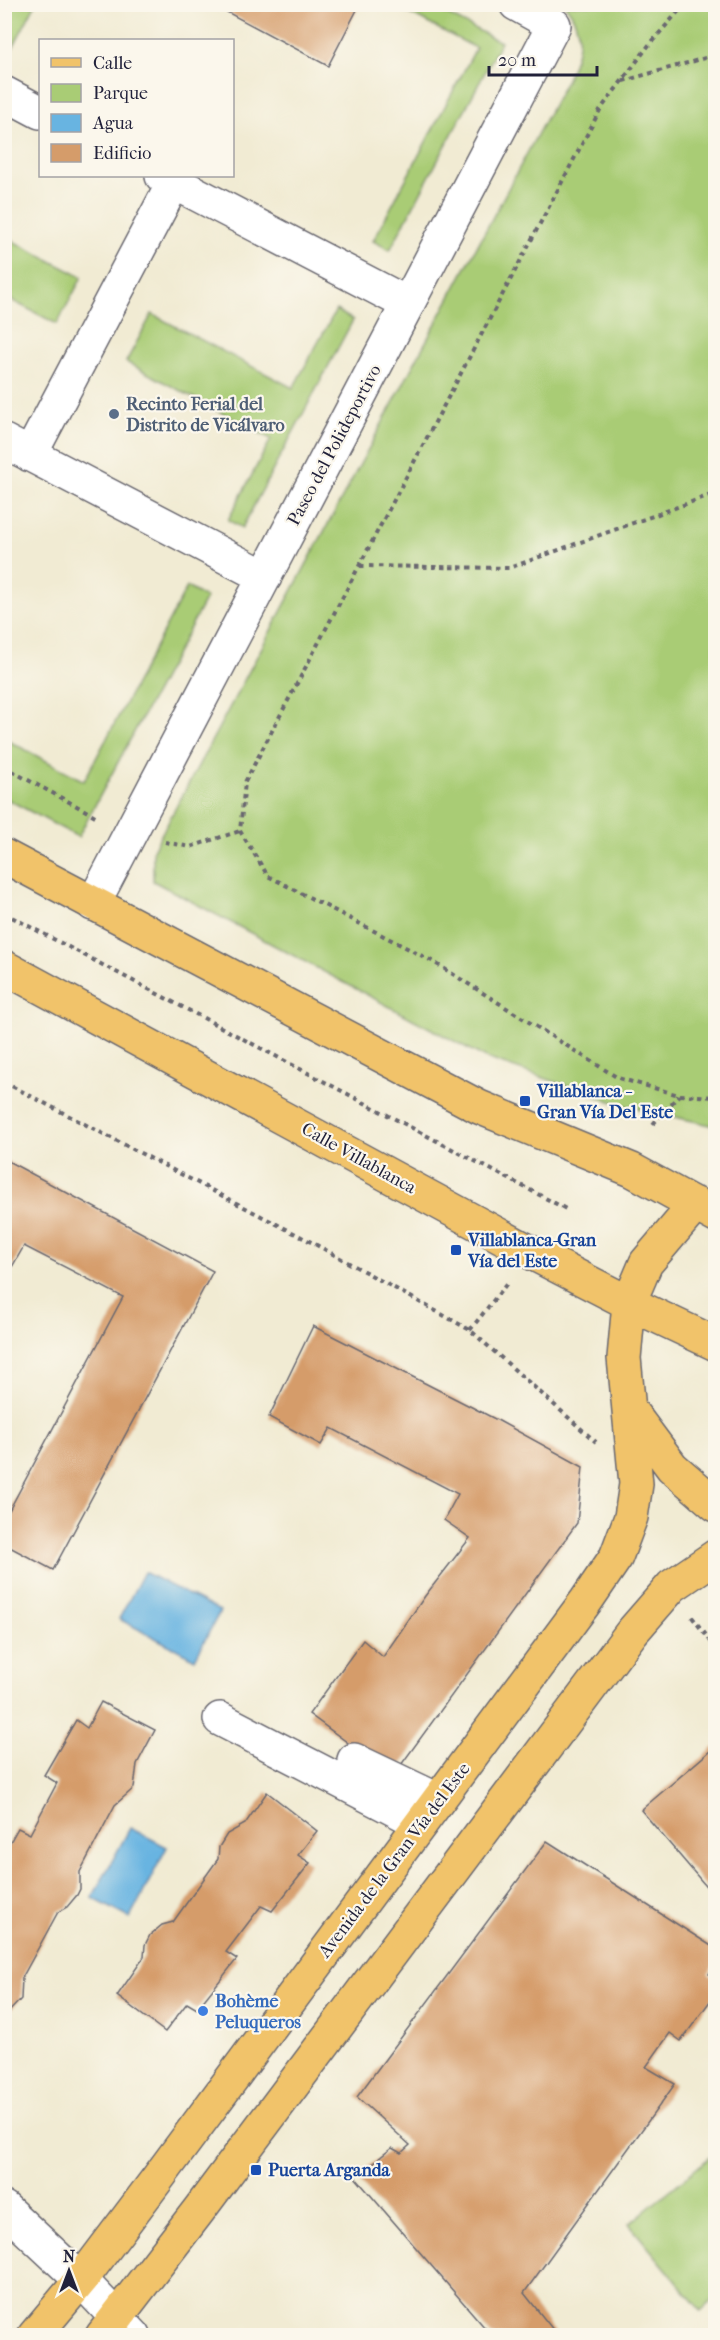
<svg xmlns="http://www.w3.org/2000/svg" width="720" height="2340" font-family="'IM FELL French Canon',serif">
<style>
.green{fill:#a9cc75;stroke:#667758;stroke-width:1.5}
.water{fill:#68b4e1;stroke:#456b8e;stroke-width:1.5}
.building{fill:#d59c6a}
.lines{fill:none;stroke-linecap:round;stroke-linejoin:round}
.minor-casing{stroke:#6a6870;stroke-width:36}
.major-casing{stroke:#6a6870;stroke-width:36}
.path{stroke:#6a6870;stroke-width:4;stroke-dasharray:4.5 4.5;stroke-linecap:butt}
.minor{stroke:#fff;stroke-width:33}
.major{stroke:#f1c36a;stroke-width:33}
.service-dot{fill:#5c6f8a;stroke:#fbf7ec;stroke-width:2}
.transit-dot{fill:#1a4fb4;stroke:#fbf7ec;stroke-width:2}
.shop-dot{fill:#3f7fe0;stroke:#fbf7ec;stroke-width:2}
.labels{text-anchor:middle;stroke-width:4.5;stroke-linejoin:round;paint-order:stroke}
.service-label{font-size:18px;font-weight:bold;fill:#4e5e75;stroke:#fbf7ec;text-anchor:start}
.street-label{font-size:18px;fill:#22223b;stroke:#fbf7ec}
.transit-label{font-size:18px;font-weight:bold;fill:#164399;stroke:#fbf7ec;text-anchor:start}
.shop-label{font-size:18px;font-weight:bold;fill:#366cbe;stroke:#fbf7ec;text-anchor:start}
</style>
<rect width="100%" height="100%" fill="#fbf7ec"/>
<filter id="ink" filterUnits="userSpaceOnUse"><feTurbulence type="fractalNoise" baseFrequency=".0167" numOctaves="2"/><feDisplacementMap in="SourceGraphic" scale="12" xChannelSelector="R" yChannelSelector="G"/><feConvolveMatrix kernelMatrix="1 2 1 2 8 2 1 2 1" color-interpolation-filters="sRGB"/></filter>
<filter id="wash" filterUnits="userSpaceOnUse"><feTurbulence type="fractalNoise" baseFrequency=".008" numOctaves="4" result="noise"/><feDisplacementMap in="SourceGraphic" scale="24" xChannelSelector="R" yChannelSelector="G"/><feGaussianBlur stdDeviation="1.35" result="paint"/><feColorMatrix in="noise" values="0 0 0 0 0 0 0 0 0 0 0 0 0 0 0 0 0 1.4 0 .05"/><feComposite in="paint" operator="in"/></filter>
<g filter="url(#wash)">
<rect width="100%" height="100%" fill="#f1ebd3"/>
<!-- green -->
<path class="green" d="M4 5H35L11 51 5 48Z
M393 5H429L501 42 390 250 373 241 476 48Z
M565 5H715V1126L622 1105 486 1058 153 881V850L567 79C579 52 586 30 565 5Z
M5 237 82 277 57 324 5 297Z
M336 310 353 320 242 528 228 520 271 439 126 362 152 314 293 388Z
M187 587 206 598 78 837 5 798V739L84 781Z
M715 2153V2298L701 2311 629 2224Z"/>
<!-- water -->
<path class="water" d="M144 1572 220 1611 195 1659 119 1619Z
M130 1828 167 1847 130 1918 92 1898Z"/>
<g id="blocks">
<!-- building -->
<path class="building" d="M212 4H360L328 66Z
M4 1159 213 1271 53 1570 4 1544V1520L123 1297 24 1246 4 1281Z
M313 1326 499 1421 583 1467 577 1523 393 1776 309 1714 363 1640 383 1657 425 1596 470 1538 444 1520 458 1494 331 1428 321 1445 269 1417Z
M101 1702 155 1730 137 1764 134 1788 115 1805 80 1872V1889L77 1895 67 1907 58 1912 22 1978 21 1999 4 2017V1853L18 1828 30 1834 57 1783 44 1775 76 1720 87 1728Z
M716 1746V1898L641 1810Z
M267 1792 317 1831 298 1855 310 1863 272 1911 261 1906 226 1952 237 1959 197 2009 187 2003 165 2032 117 1996 144 1957 145 1945 150 1935 162 1925 173 1922 218 1859 219 1847 227 1834 245 1824Z
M547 1841 716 1949V1961L709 1974 716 1979V1993L681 2041 670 2033 646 2067 675 2084 524 2293 558 2336H492L355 2177 392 2148 401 2153 410 2145 357 2097Z"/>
</g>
</g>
<g filter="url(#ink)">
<use href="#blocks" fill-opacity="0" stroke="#6a6870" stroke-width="1.5"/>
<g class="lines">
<!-- minor casing -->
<g class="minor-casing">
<path id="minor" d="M4 93 40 112
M162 176 408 304
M4 441 265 577
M30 455 174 182
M93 904 554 25 516 4
M220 1719 421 1823
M354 1760 438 1800
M4 2208 81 2280 134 2336"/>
</g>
<!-- major casing -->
<g class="major-casing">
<path id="major" d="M4 856 479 1107 632 1170 716 1216
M4 967 532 1253 629 1303 716 1344
M631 1412 672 1467 716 1505
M34 2336 81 2280 158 2178 586 1601 616 1557 631 1517 636 1484 624 1358 629 1303 646 1263 696 1204
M102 2336 199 2210 632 1632 672 1586 716 1556"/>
</g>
<!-- path -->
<path class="path" d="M685 4 649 45 600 110 245 782 240 831 268 876 432 961 618 1078 679 1095 716 1097
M623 81 716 55
M360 566 509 568 716 493
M4 767 99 818
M165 842 190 847 240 831
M4 913 566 1209
M4 1082 313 1243 470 1330 596 1442
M653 1124 679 1095
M470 1330 508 1282
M692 1617 716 1648"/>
<!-- minor -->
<use href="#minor" class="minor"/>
<!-- major -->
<use href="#major" class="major"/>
</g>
</g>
<!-- markers -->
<circle class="service-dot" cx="114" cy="414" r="6"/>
<g class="transit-dot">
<rect x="519" y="1095" width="12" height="12" rx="3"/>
<rect x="450" y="1244" width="12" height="12" rx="3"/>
<rect x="250" y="2164" width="12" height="12" rx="3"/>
</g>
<circle class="shop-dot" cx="203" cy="2011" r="6"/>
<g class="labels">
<!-- service labels -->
<g class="service-label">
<text x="126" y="410">Recinto Ferial del<tspan x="126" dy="21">Distrito de Vicálvaro</tspan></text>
</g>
<!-- street labels -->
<g class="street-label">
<text transform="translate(334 445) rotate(-62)" y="6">Paseo del Polideportivo</text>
<text transform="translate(359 1158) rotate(29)" y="6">Calle Villablanca</text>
<text transform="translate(394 1860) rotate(-53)" y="6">Avenida de la Gran Vía del Este</text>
</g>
<!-- transit labels -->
<g class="transit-label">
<text x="537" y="1097">Villablanca -<tspan x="537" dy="21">Gran Vía Del Este</tspan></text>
<text x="468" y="1246">Villablanca-Gran<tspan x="468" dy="21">Vía del Este</tspan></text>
<text x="268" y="2176">Puerta Arganda</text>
</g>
<!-- shop labels -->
<g class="shop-label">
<text x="215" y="2007">Bohème<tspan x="215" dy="21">Peluqueros</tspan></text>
</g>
</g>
<!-- margin -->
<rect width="720" height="2340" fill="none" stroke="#fbf7ec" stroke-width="24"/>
<!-- legend -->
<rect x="39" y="39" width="195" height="138" fill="#fbf7ec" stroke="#a4a2a5" stroke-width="1.5"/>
<rect x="51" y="58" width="30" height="9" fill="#f1c36a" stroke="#a4a2a5" stroke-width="1.5"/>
<text x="93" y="69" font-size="18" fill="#22223b">Calle</text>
<rect x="51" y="84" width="30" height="18" fill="#a9cc75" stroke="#a4a2a5" stroke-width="1.5"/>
<text x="93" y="99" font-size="18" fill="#22223b">Parque</text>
<rect x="51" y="114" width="30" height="18" fill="#68b4e1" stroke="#a4a2a5" stroke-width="1.5"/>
<text x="93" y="129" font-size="18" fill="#22223b">Agua</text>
<rect x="51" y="144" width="30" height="18" fill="#d59c6a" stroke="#a4a2a5" stroke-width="1.5"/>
<text x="93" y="159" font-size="18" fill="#22223b">Edificio</text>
<!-- north arrow -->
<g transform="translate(69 2271)" stroke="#fbf7ec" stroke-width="4.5" paint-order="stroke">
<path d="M0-4.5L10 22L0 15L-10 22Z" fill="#22223b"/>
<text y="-9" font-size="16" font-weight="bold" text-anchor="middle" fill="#22223b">N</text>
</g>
<!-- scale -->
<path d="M489 66v9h108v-9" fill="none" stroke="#22223b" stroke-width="3"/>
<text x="498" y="66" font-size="18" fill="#22223b" stroke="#fbf7ec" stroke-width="4.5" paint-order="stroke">20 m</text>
</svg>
